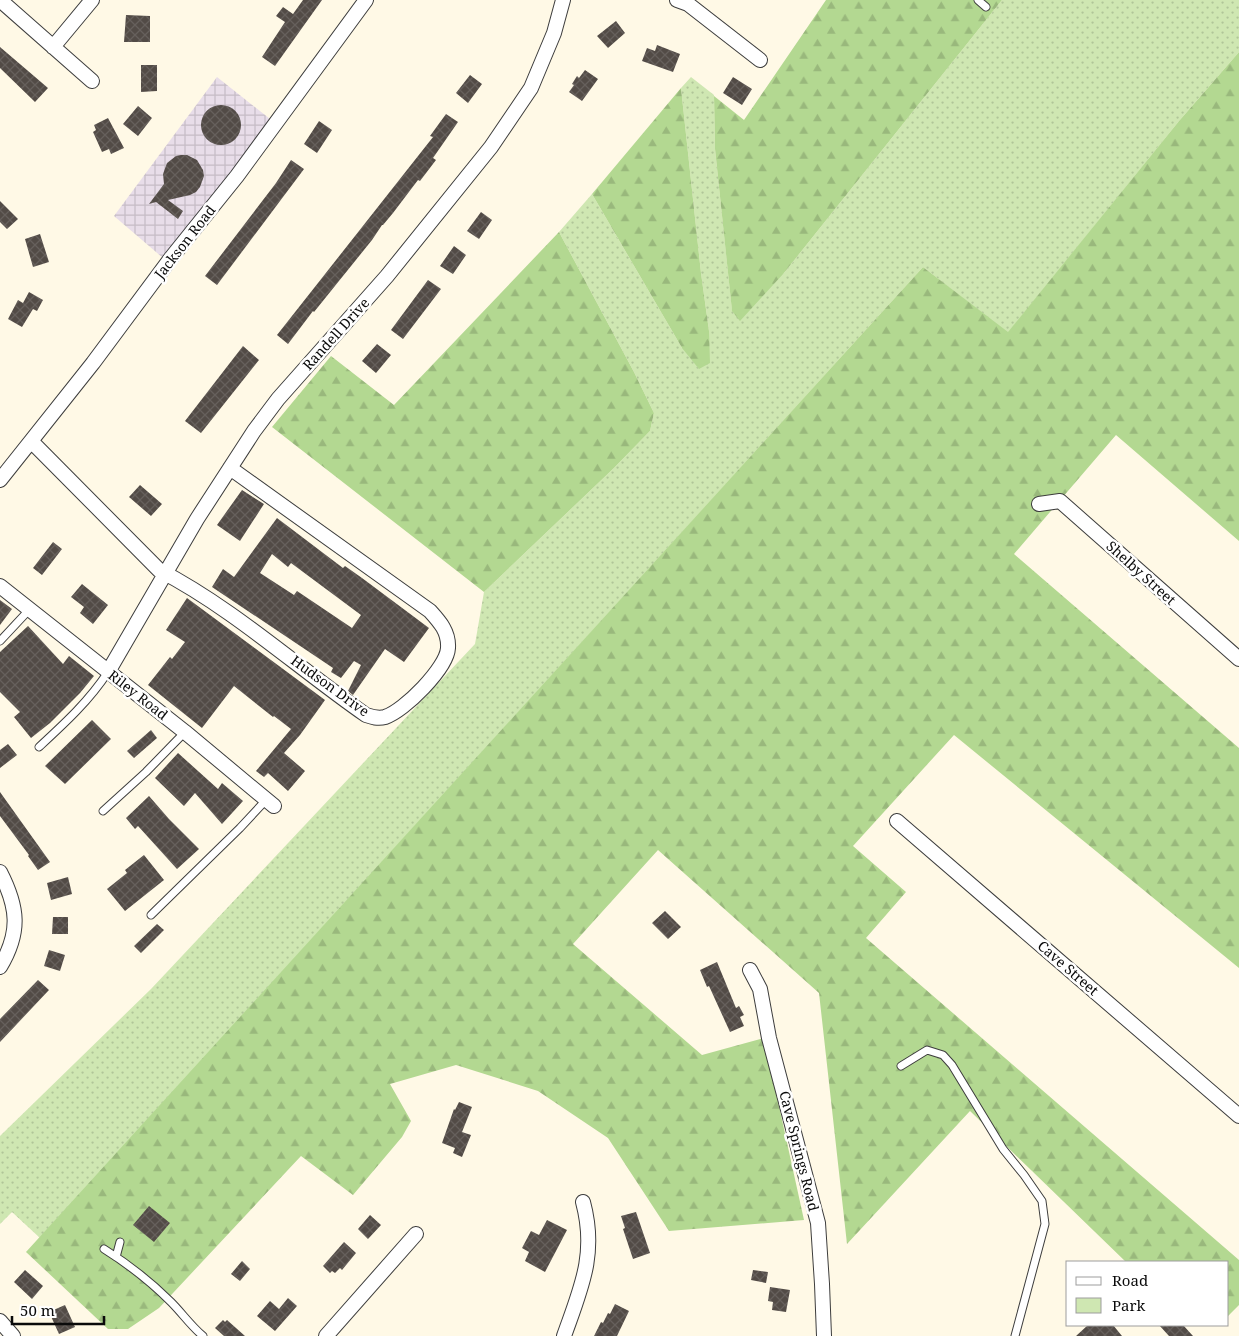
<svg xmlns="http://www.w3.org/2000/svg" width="1239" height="1336" font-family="'Noto Serif',serif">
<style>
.industrial{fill:url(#industrial-grid)}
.green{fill:url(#green-dots)}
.forest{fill:url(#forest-firs)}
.building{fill:url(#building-cross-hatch);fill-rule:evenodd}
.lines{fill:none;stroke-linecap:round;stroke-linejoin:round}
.lane-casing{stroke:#3d3d3d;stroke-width:9}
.street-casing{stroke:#3d3d3d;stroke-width:16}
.lane{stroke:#fff;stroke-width:7}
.street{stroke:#fff;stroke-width:14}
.labels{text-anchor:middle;stroke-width:5;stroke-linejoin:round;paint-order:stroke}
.street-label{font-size:14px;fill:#0a0a0a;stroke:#fff}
</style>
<defs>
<pattern id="industrial-grid" width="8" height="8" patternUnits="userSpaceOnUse" patternTransform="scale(1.25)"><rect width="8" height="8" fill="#e8dde9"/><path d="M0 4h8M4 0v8" fill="none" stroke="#c6bcc6"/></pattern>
<pattern id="green-dots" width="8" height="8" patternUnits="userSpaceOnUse" patternTransform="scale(1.25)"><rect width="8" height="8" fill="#cfe7b2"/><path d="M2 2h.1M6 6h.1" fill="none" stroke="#b0c598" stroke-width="1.8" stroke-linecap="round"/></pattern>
<pattern id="forest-firs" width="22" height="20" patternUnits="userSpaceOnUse" patternTransform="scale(1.25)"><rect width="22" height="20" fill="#b3d891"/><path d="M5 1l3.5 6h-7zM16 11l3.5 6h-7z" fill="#99b87c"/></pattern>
<pattern id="building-cross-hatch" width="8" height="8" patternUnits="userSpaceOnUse" patternTransform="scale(1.25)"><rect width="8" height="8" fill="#524b46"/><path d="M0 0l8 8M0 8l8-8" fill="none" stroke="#66605c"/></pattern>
</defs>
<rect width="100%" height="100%" fill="#fff9e6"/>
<!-- industrial -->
<path class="industrial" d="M217 77 270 119 245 154 163 258 114 216Z"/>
<!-- green -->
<path class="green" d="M1002 0H1239V52L1179 121 1008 333 923 267 40 1238 12 1212 0 1224V1136L151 989 475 644 484 592 614 468 650 431 654 413 634 372 559 232 592 194 682 348 709 331 701 273 681 88 691 77 714 95 715 149 732 310 784 273Z"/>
<!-- forest -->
<path class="forest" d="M826 0H1002L784 273 740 321 732 311 715 149 714 96 744 120Z
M1239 52V541L1116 435 1014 554 1239 748V968L954 735 853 846 906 892 866 938 1239 1260V1305L1228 1316V1262H1126L970 1111 847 1244 819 993 658 850 573 944 702 1055 764 1038 804 1220 669 1231 608 1138 538 1091 456 1065 390 1084 411 1121 402 1137 353 1195 301 1156 159 1308 128 1329H108L26 1252 923 267 1008 332 1179 121Z
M681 88 701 273 709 331 710 363 699 369 682 348 592 194Z
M559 232 634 372 654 413 650 431 614 468 484 592 272 427 331 356 394 405Z"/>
<!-- building -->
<path class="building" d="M303 0H322L275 66 262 57 285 22 276 16 283 7 293 14Z
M126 15 150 16V42H124Z
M616 21 625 33 608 48 597 36Z
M657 45 680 54 673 72 642 61 647 48 655 51Z
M0 47 48 88 35 102 0 68Z
M141 65H157V91L141 92Z
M585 70 598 79 582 101 569 92 574 85 572 84 577 76 579 78Z
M470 75 482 84 468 103 456 93Z
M733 77 752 89 742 105 723 93Z
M201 125a20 20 0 1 1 40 0a20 20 0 1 1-40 0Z
M138 106 152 118 138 136 123 124Z
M446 114 458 122 433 158 436 160 420 181 418 180 393 213 383 225H382L372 240 314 312 313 311 288 344 277 335 433 137 430 136Z
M108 118 124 148 111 154 109 149 102 152 93 132 96 130 94 125Z
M319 121 332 130 317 153 304 144Z
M181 155H187L197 160 203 170 204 176 200 187 196 192 190 195 168 200 183 211 178 219 156 202 149 204 164 184 163 174 167 163 176 156Z
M291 160 304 169 217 285 205 276 276 183Z
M0 201 18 219 7 229 0 222Z
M481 212 492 220 479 239 467 231Z
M40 234 49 262 33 267 25 239Z
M454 246 466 255 453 274 440 266Z
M428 280 441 289 403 339 391 330Z
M29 292 43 300 37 311 33 309 22 327 8 319 18 300 23 303Z
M377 344 391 355 376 373 362 361Z
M243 346 259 360 201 433 185 421Z
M140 485 162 504 151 516 129 497Z
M242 490 264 504 240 541 217 525Z
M277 518 343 568 345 566 362 578 429 628 404 662 385 649 353 695 348 691 361 665 354 661 341 678 331 672 333 668 212 587 223 569 234 577ZM272 554 288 567 291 563 361 615 352 628 297 591 294 595 260 573Z
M53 542 62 549 42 575 33 568Z
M82 584 108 605 93 624 80 613 84 607 71 597Z
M187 598 325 700 300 735 284 753 305 771 288 791 268 773 264 777 256 771 291 729 274 716 273 717 234 686 202 728 148 685 170 657 172 659 185 642 166 630Z
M0 600 12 609 0 625Z
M28 626 63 664 69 656 94 676 80 693 50 723 31 738 14 717 20 712 0 692V652Z
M92 720 111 739 65 784 45 766Z
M151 730 157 738 134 758 127 751Z
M8 744 17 755 0 768V750Z
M178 753 218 789 222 783 243 801 222 824 195 793 184 806 155 778Z
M0 792 50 862 38 870 28 856 29 855 0 816Z
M149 796 169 819 199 849 177 869 138 826 135 829 126 818Z
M144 855 164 880 125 911 107 889 127 873 125 870Z
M68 877 72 894 51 900 47 883Z
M665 911 681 927 668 939 652 923Z
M53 917H68V934H52Z
M157 924 164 930 141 953 134 946Z
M49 950 65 955 60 971 44 966Z
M717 962 736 1008 739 1006 744 1015 740 1017 744 1026 730 1032 709 986 707 987 700 970Z
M38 980 49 990 0 1042V1019Z
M459 1102 472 1107 462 1132 471 1135 462 1157 453 1153 455 1148 442 1143 454 1109 455 1110Z
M149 1206 170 1223 154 1242 133 1225Z
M636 1212 650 1253 633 1259 623 1229 625 1228 621 1216Z
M370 1215 381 1225 368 1239 358 1229Z
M547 1220 567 1230 545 1272 525 1261 529 1252 522 1248 531 1231 539 1235Z
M344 1242 356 1253 342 1270 340 1268 335 1273 332 1271 330 1273 323 1266Z
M242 1261 250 1269 240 1281 231 1274Z
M25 1270 43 1286 32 1299 14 1282Z
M753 1270 768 1272 766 1283 751 1280Z
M770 1287 790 1290 786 1312 772 1310 773 1302 768 1301Z
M288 1298 297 1306 275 1331 257 1316 270 1301 279 1309Z
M615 1304 629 1311 617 1336H594L601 1322 603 1323 608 1313 610 1314Z
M65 1305 75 1327 59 1334 49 1312Z
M223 1320 225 1322 227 1320 245 1336H224L215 1328Z
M1088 1325H1113L1122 1336H1076Z
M1159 1325H1183L1193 1336H1169Z"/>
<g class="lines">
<!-- lane casing -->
<g class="lane-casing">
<path id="lane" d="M978 0 986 7
M0 641 29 610
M39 747C65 723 89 701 108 672
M103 811 146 772 185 732
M151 915 240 828 266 800
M901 1066 927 1050 943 1055 952 1065 1003 1149 1024 1175 1042 1201 1045 1224 1015 1336
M104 1249C128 1264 151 1282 171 1302 182 1313 191 1326 203 1336
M116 1257 120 1242"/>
</g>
<!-- street casing -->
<g class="street-casing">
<path id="street" d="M0 0 92 81
M677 0 688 4 760 60
M53 47 92 0
M31 441 159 570C234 609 297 667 366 715 372 717 378 719 385 717 404 711 447 668 448 648 449 632 440 622 430 611L230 468
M0 480 93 363 171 258 237 176 366 0
M1039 504 1060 501 1239 659
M0 586 185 732 274 806
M108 672 197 519 254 431 278 399 387 276 491 147 531 88 554 33 563 0
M897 821 1239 1116
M0 872C18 907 21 932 0 967
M750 970 760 989 769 1038 818 1223 822 1284 824 1336
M0 1321 13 1336
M326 1336 416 1234
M564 1336C581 1288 597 1254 583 1202"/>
</g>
<!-- lane -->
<use href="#lane" class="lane"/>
<!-- street -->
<use href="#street" class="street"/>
</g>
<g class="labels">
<!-- street labels -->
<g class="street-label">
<text transform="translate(185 242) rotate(-52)" y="5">Jackson Road</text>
<text transform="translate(336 334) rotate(-48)" y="5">Randell Drive</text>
<text transform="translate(1141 573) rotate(42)" y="5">Shelby Street</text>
<text transform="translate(330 686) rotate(36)" y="5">Hudson Drive</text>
<text transform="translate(138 695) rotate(38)" y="5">Riley Road</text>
<text transform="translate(1068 968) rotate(41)" y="5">Cave Street</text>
<text transform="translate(799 1151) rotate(76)" y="5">Cave Springs Road</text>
</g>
</g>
<!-- legend -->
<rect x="1066" y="1261" width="162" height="65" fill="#ffffff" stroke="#9d9d9d"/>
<rect x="1076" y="1277" width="25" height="8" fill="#ffffff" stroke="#9d9d9d"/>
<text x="1112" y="1286" font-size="15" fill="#0a0a0a">Road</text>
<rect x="1076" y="1298" width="25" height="15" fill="#cfe7b2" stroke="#9d9d9d"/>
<text x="1112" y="1311" font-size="15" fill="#0a0a0a">Park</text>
<!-- scale -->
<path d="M12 1316v8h92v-8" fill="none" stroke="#0a0a0a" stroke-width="2.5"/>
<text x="20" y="1316" font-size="15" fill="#0a0a0a" stroke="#ffffff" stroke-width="4" paint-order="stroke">50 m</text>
</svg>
